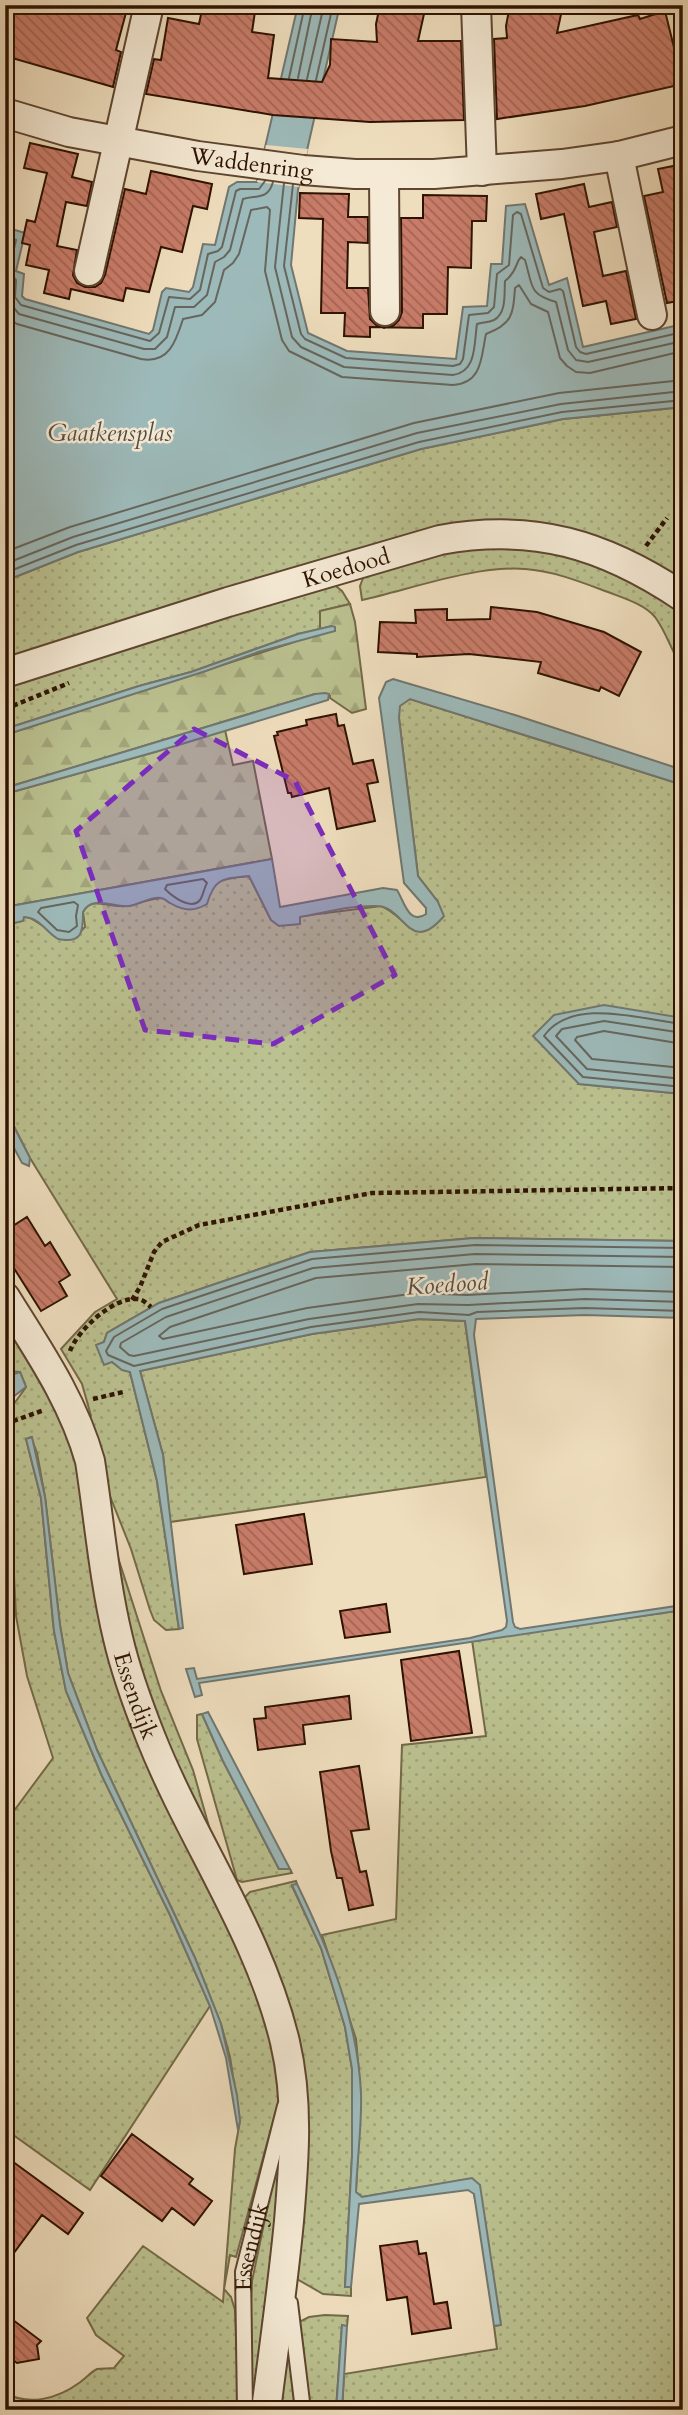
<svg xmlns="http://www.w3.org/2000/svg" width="688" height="2415" font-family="Cardo,serif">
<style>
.grass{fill:url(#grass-dots);stroke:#746a48;stroke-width:2}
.forest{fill:url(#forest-firs);stroke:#746a48;stroke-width:2}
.water{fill:#9dbaba;stroke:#717770;stroke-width:2}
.pier{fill:#efdebe}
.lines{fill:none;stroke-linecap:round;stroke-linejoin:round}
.shore{stroke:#66665e;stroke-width:2}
.building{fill:url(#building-back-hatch);stroke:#2e1201;stroke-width:2}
.service-casing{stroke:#5e4530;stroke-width:18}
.minor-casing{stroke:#5e4530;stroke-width:32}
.path{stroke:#2e1201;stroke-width:4.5;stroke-dasharray:5 3.5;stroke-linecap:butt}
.service{stroke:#f5ead5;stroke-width:14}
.minor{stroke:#f5ead5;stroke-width:28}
.marked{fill:#7b2cbf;fill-opacity:0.2;stroke:#7b2cbf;stroke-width:5;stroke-dasharray:14 9;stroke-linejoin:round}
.labels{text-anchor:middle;stroke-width:5;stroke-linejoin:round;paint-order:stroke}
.street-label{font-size:23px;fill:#2e1201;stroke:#f5ead5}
.water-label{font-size:24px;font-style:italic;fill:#554d42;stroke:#f5ead5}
</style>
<defs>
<pattern id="grass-dots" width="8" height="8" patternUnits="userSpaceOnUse" patternTransform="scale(1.75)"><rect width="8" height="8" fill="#bbc190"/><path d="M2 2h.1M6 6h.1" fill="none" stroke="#a1a57a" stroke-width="1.8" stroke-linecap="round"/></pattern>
<pattern id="forest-firs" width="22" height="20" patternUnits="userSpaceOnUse" patternTransform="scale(1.75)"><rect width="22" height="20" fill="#bbc190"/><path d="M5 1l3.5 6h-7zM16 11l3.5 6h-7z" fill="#a1a57a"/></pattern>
<pattern id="building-back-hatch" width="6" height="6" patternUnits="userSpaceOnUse" patternTransform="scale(1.75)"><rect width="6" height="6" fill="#c87c69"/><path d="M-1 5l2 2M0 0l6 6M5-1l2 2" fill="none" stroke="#a36454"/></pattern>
</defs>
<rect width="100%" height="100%" fill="#efdebe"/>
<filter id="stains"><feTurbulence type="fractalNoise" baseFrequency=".00286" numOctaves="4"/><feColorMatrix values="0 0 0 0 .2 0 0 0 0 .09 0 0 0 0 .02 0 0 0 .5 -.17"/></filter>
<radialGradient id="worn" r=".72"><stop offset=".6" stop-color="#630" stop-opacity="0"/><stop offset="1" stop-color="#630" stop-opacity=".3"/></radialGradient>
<!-- grass -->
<path class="grass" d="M683 407V584L542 525 5 664V581L78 552 421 449 563 419Z
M510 545 570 556 619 575 683 611V669C672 653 667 633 655 617 644 604 623 598 608 592 581 582 554 571 525 569 477 565 411 589 362 600L360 586 365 573 431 554Z
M332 583 342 591 350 604 320 611V629L298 634 191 672 139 686 5 729V684Z
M410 699 683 785V1018L678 1017 579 1084 683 1094V1241L474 1238 310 1252 159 1303 107 1333 104 1342 97 1345C106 1356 115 1368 130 1372L157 1481 179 1629 166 1630 154 1620 150 1610 131 1549 100 1471 89 1420 91 1416 82 1384 61 1349 95 1312 117 1299 30 1158 5 1109V925L22 921 24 917H29L65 940 73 939 85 927 83 912C91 897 105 906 118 906 133 907 148 898 163 898L170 903 211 891C219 876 234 878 249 876L271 920 381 906C394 911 402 922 414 930L438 902 418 876 399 718V706Z
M419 1319 465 1321 486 1477 170 1522 163 1455 140 1371 312 1334Z
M5 1327H14L71 1427 96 1571 255 1978 283 2085 236 2257 230 2255 224 2289 231 2297 235 2310 239 2410H5V2393C29 2406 57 2399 79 2383 85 2379 91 2372 97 2369 102 2368 109 2369 114 2368L124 2356 96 2335 87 2318 143 2246 223 2302 224 2289 235 2149 240 2121 230 2057 221 2024 195 1958 97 1750 68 1673 60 1625 45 1497 37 1453 31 1437 26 1439 41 1498 54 1631 66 1691 102 1776 170 1915 210 2006 90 2190 5 2129V1823L53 1758 27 1676 16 1616 12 1535 5 1530V1410L11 1408 26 1387 20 1372 5 1371Z
M114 1545 161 1691 193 1770 221 1869 138 1680Z
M683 1610V2410H342L344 2374 497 2349 494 2326 500 2325 471 2179 362 2197 356 2192 361 2096 356 2039 322 1935 396 1919 402 1745 486 1736 472 1640Z
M202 1714 223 1761 279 1869H290L292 1873 242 1882 237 1880 197 1739V1715Z
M296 1881 297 1884 292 1886 321 1948 345 2027 352 2069V2156L345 2286 351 2287V2296L323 2294 297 2279 295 2270 303 2163 242 1900 250 1892Z
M285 2123 257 2410H251L249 2340 252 2281Z
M325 2315 348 2316 347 2326H342L336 2410H307L297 2323 309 2317Z
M287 2332 295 2410H275Z"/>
<!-- forest -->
<path class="forest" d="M350 604 355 622 366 709 352 713 330 698V696L315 694 5 788V735L291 643 332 626 320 629V611Z
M225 730 233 765 253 761 272 859 5 907V794L155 752Z"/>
<!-- water -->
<path class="water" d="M298 5H340L298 190 291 265 308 333 347 351 456 359 463 307 487 306 491 264H502L506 206 525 204 549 285 567 278 583 347 683 324V407L563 419 421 449 78 552 5 581V227L25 233 16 271 24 274 22 296 25 299 149 334 153 330 162 292 166 288 189 292 193 287 203 244 215 245 229 187 237 182H257Z
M332 626 335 627V631L258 652 206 671 5 735V729L139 686 191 672 298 634Z
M393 679 515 715 683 770V785L410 699 400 706 399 718 418 876 438 902 444 916C409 957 405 906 377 906 352 905 324 913 300 917V924L279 926 271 920 249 876C223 879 215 877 207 904 193 912 184 911 170 903 166 901 165 898 161 898 151 896 139 905 129 906 114 908 92 894 83 912 83 931 83 944 58 939 45 931 40 918 24 917L23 921 5 925V907L272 859 280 907 383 888 397 890C404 901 409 926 426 914V908L404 883 379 698 386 682Z
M325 693 329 694 328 700 155 752 5 794V788L315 694Z
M604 1005 683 1018V1094L579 1084 533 1036 554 1015Z
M5 1109 30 1158 29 1166 22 1163 5 1131Z
M474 1238 683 1241V1318L585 1315 476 1319 474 1335 513 1622 515 1627 520 1629 683 1605V1610L199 1683 202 1695 195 1697 186 1669 194 1668 197 1679 470 1638 502 1630 506 1627 507 1621 465 1321 419 1319 312 1334 140 1371 163 1455 183 1628 179 1629 157 1481 130 1372 122 1370 112 1362 104 1365 96 1345 104 1342 107 1333 159 1303 310 1252Z
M20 1372 26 1387 13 1397 14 1405 5 1410V1377Z
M32 1437 45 1497 60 1625 68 1673 97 1750 195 1958 221 2024 237 2095 240 2121 238 2130 226 2058 210 2006 170 1915 102 1776 66 1691 54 1631 41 1498 26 1439Z
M208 1712 290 1869H279L223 1761 202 1714Z
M297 1884C329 1950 358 2020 361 2094 362 2126 357 2160 356 2192L362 2197 472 2178 480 2185 501 2325 494 2326 474 2194 468 2190 359 2204 351 2287H345L352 2156V2069L345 2027 321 1948 292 1885Z
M342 2325 347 2326 342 2410H336Z"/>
<!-- pier -->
<path class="pier" d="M266 145 308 149 299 187 257 182Z"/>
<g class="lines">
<!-- shore -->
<path class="shore" d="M289 78 305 5
M298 78 313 5
M307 79 324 5
M316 80 333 5
M284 183 275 267 292 337 301 347 344 367 453 375C477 372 474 343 477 324 482 322 488 323 494 320 507 313 504 293 505 281 518 271 515 263 521 257L525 260C533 286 528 294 556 302L568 350 576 360 588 362 683 341
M293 184 284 266 301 334 305 339 346 358 453 366 460 364 463 359 469 315 488 313 494 307 497 274 509 265 513 215 517 212 521 214 543 288 549 292 560 289 563 291 576 347 580 352 586 354 683 332
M5 235 16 240 9 271 16 280 15 297 21 305 150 341 159 333 169 297 190 299 200 290 208 254 218 251 222 247 236 191 240 189H259L265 181
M5 282 8 301 19 314 144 349H155L167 337 175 307H194L207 295 215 262 224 257 230 250 243 199C257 195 268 200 273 182
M5 316 17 324 141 359C169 364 176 341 183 319L202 315 215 302 224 270 233 263 239 254 251 210 267 207 270 210 265 271 282 340 289 351 342 377 453 385C483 383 481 356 486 334 513 324 513 314 515 288L519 285 531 304 548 312 560 358 567 366 576 372 590 373 683 351
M5 552 70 527 414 423 559 393 683 380
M5 564 73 537 417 433 561 404 683 391
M5 573 76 545 419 442 562 412 683 400
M203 879 207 883C204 888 203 896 200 900 191 911 172 896 165 889L167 885Z
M74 902 78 905 76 916 77 926 69 932 57 930 38 912 41 908Z
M683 1024C643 1020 572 996 544 1036L583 1077 683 1087
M683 1033 604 1021 562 1029 556 1036 587 1069 683 1079
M683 1044 604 1031 577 1037 575 1040 592 1059 683 1068
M683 1248 475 1245 312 1259 162 1309 114 1337 106 1351 108 1355 134 1366 311 1327 419 1312 469 1315 477 1312 585 1308 683 1311
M683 1257 475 1254 313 1268 166 1317 121 1343 120 1347 129 1355 134 1356 309 1319 418 1304 468 1305 585 1299 683 1302
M683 1267 476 1264 316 1278 170 1327 159 1336 163 1339 307 1308 417 1293 467 1295 585 1289 683 1292"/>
</g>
<!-- building -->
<path class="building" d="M5 5H115L127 9 116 50 121 52 113 87 5 56Z
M203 5H256L252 32 274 35 268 78 322 82 330 65 331 39 377 42 376 24 380 5H426L418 41H461L464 120 370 122 273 115 146 94 154 59 161 60 168 18 199 24Z
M510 5H563L557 33 638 15 640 19 665 11 683 84 585 106 497 119 494 39 507 38 506 26Z
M30 143 78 154 72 177 92 182 87 206 66 202 57 246 77 250 73 275 77 283 85 287H95L101 283 105 275 125 189 146 194 151 171 212 184 207 209 193 206 182 252 161 247 149 292 126 288 123 301 71 289 69 299 44 293 49 270 26 265 30 245 22 243 27 220 35 222 47 173 24 168Z
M683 164V300L667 303 644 196 663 192 658 169Z
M584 184 589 207 612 202 617 227 594 232 603 276 626 271 636 319 611 324 606 301 583 306 564 214 541 219 536 194Z
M300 193 349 194 348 217H368V243L348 242 347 288H368L370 319 376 325 384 328 394 325 399 320 402 312 401 218H423V195L487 196 486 221H472L471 268 448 267 447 314H423V328L370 327V337L344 336 345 313H321L323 219 299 218Z
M491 607 537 612 604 632 641 652 619 696 601 687 599 691 538 673 541 662 469 654 417 657V654L378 652 380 622 416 623 415 610 447 609V620L490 619Z
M336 714 338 726 344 725 353 764 373 760 378 782 367 784 375 821 337 829 329 788 292 797 291 793H288L274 736 278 735 277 732 307 725 306 720Z
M27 1217 45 1246 50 1242 70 1275 59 1282 67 1296 41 1311 5 1254V1231Z
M304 1514 312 1564 244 1574 236 1525Z
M386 1604 390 1632 345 1638 340 1611Z
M459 1651 472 1733 411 1741 401 1660Z
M349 1696 351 1719 303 1725 305 1744 258 1750 254 1719 266 1718 265 1707Z
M359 1766 369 1829 351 1831 360 1872 366 1871 373 1905 349 1910 342 1878H337L331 1851 320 1772Z
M132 2134 193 2179 189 2184 212 2201 194 2225 172 2208 162 2221 101 2176Z
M5 2156 83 2213 68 2234 42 2215 5 2265Z
M417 2241 419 2254 426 2253 434 2304 447 2302 451 2328 412 2334 407 2297 387 2300 380 2246Z
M5 2314 41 2341 37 2345 39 2359 17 2363 5 2354Z"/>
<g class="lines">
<!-- service casing -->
<g class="service-casing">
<g id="service">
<path d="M290 2303 303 2410"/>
<path id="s1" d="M245 2410 243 2272 285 2106"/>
</g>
</g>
<!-- minor casing -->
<g class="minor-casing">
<g id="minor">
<path d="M476 5 482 171"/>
<path id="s2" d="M5 113 69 132 198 156 303 170 355 174H434L562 164 619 156 683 140"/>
<path d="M619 156 652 315"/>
<path d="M384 175 385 311"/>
<path d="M89 271 149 5"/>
<path id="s3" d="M5 673 228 602 440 540C533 523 604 544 683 597"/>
<path id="s4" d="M5 1297C38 1350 73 1400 90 1461 99 1519 104 1580 118 1638 126 1673 138 1705 151 1738 192 1841 259 1933 285 2042 299 2102 294 2161 289 2221 283 2284 274 2347 266 2410"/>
</g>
</g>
<!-- path -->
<path class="path" d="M646 546 667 518
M5 709 69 683
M132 1300 140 1287 154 1252 162 1242 199 1225 372 1193 683 1188
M70 1351C78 1330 113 1297 137 1299 143 1299 147 1304 151 1307
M93 1399 123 1392
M5 1424 44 1410"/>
<!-- service -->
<use href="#service" class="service"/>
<!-- minor -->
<use href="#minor" class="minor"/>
</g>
<!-- marked area -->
<path class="marked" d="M194 729 295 781 395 975 273 1044 145 1030 76 831Z"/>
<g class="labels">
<!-- street labels -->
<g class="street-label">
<text dy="8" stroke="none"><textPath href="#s2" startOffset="252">Waddenring</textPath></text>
<text dy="8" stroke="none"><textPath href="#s3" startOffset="357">Koedood</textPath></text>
<text dy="8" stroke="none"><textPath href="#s4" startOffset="425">Essendijk</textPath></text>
<text dy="8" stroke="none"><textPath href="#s1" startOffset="164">Essendijk</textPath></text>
</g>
<!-- water labels -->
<g class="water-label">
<text x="110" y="441">Gaatkensplas</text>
<text transform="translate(447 1284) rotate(-4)" y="8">Koedood</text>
</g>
</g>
<!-- margin -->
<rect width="688" height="2415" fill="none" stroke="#efdebe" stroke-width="28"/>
<rect x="7" y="7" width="674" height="2401" fill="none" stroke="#2e1201" stroke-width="3.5"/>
<rect x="14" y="14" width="660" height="2387" fill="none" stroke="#2e1201" stroke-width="2"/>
<rect width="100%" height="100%" filter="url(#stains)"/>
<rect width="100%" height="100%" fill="url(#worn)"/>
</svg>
